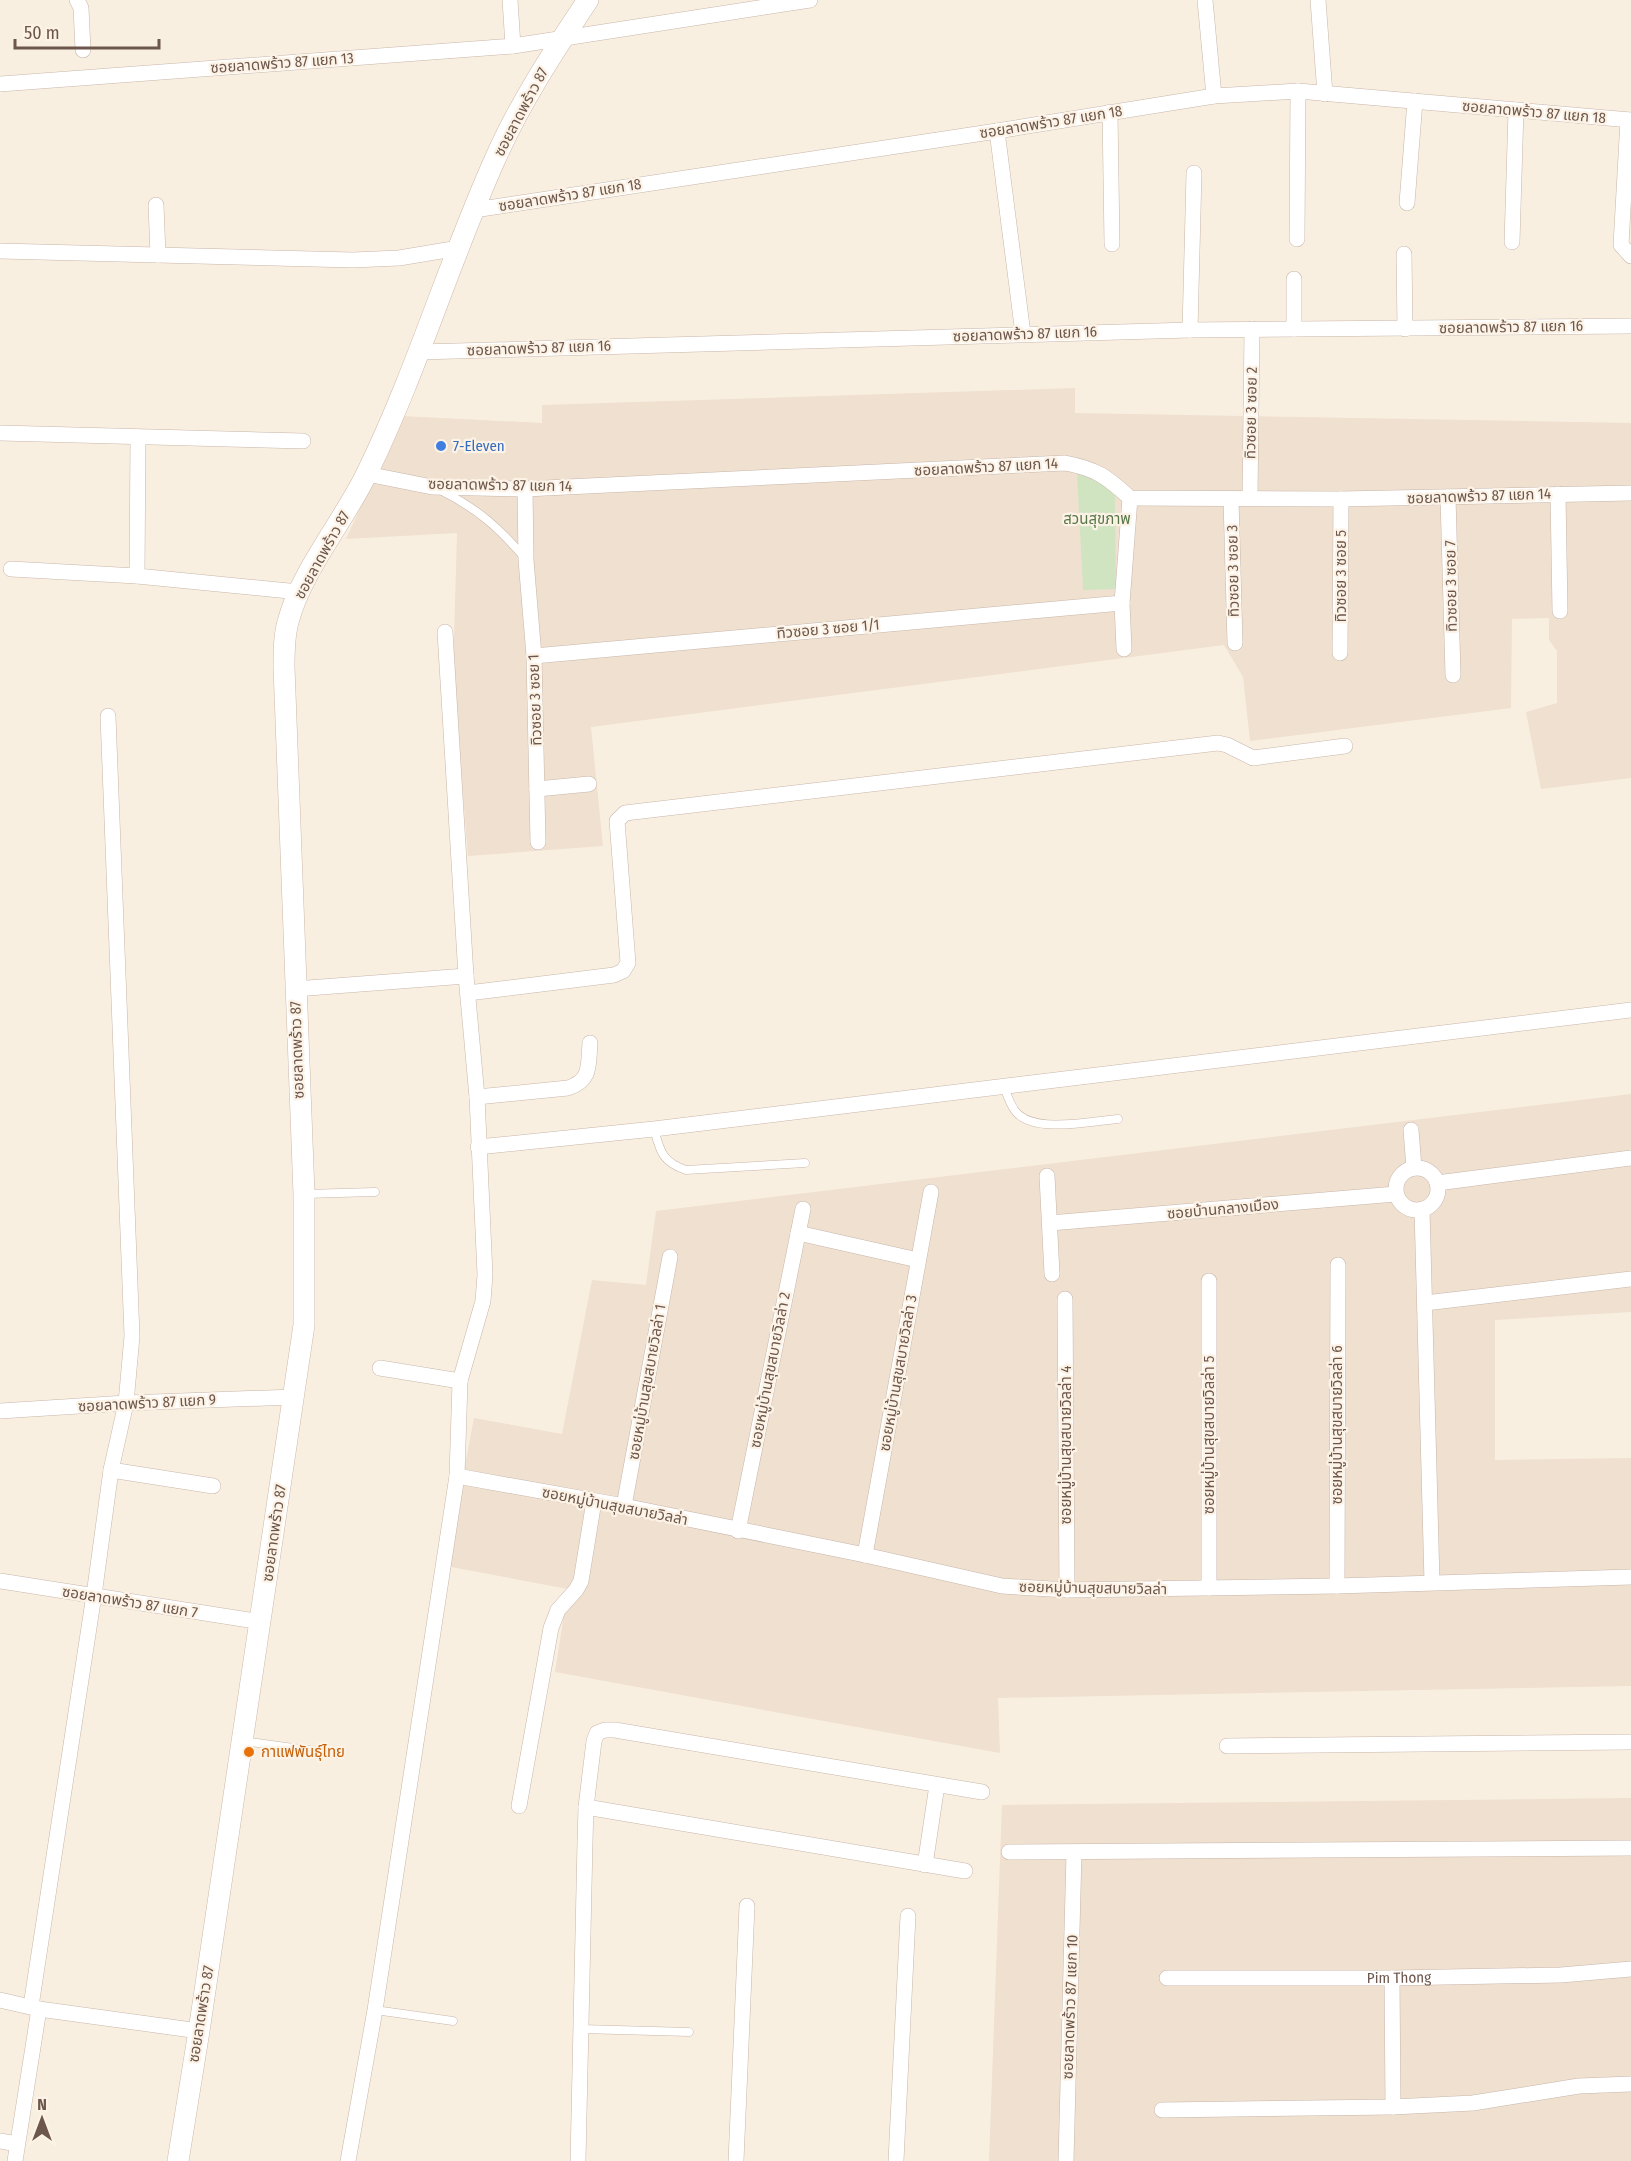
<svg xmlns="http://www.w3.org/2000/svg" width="1631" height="2161" font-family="'Fira Sans Condensed','Noto Sans Thai',sans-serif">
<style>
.residential{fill:#efe0d0}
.green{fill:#d1e4c2}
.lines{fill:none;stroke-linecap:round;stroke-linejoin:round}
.lane-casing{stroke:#c8b6aa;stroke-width:9}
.street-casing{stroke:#c8b6aa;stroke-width:16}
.secondary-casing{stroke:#cdb8aa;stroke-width:22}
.lane{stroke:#fff;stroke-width:8}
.street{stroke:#fff;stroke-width:15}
.secondary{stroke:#fff;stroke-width:21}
.shop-dot{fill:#3f7fe0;stroke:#fcf3e6;stroke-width:2}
.food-dot{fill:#e8710a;stroke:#fcf3e6;stroke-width:2}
.labels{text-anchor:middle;stroke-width:4.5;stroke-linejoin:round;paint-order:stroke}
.street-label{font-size:15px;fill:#6d564b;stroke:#fcf3e6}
.shop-label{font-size:15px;fill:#366cbe;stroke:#fcf3e6;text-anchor:start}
.park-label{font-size:15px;fill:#577748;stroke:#fcf3e6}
.food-label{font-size:15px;fill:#c56008;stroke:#fcf3e6;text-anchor:start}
</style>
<rect width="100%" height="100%" fill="#f9efe1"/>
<!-- residential -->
<path class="residential" d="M1075 388V413L1631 423V778L1541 789 1526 712 1557 703V651L1549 640V618L1512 619 1511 708 1250 741 1243 677 1224 645 591 727 603 846 468 856 453 675 457 533 346 539 402 416 542 423V405Z
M1631 1094V1312L1495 1320V1460L1631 1458V1686L998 1698 1000 1753 555 1672 568 1589 446 1566 474 1418 562 1434 592 1280 646 1285 656 1211Z
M1631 1798V2161H989L1002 1805Z"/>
<!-- green -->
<path class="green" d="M1077 474 1092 476 1115 492 1116 589 1083 590Z"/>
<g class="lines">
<!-- lane casing -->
<g class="lane-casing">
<path id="lane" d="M442 491C478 509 499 528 525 558
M1004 1086C1007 1095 1010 1105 1016 1112 1035 1134 1092 1121 1118 1119
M654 1129C660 1151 662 1162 686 1170L805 1163
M305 1194 375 1192
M243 1741 337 1754
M375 2010 453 2021
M581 2029 689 2032"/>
</g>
<!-- street casing -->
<g class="street-casing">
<g id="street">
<path d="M77 0 81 8 83 50"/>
<path d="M510 0 513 46"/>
<path d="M1205 0 1214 96"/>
<path d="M1318 0 1325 94"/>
<path d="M0 84 513 46 810 0"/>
<path d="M1110 112 1112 244"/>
<path d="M1628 120 1621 245 1631 256"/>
<path d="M997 131 1023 334"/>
<path d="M1407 203 1415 101"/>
<path d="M156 205 158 255"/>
<path d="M474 210 997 131 1214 96 1298 91 1631 120"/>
<path d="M1297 239 1298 91"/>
<path d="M1512 242 1516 110"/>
<path d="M0 251 353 260 399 258 459 248"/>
<path d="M1404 254 1405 329"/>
<path d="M1294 279V329"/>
<path d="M1190 330 1194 173"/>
<path d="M419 352 1190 330 1631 326"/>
<path d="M0 433 303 441"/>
<path d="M367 474 432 487 525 489 1065 463C1097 469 1107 477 1130 498L1341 499 1631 493"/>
<path d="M525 489 526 560 534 656 538 842"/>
<path d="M1558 494 1560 611"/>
<path d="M1448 497 1453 675"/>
<path d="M1250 498 1252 329"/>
<path d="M1231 499 1235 643"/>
<path d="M11 569 137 576 299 592"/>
<path d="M137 576 138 437"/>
<path d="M1122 603 1124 649"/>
<path d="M1340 653 1341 499"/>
<path d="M534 656 1122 603 1130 498"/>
<path d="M537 789 589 784"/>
<path d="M295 989 466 976"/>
<path d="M468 993 614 975 623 971 628 963 617 821 625 813 1218 743 1227 745 1253 758 1345 746"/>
<path d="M477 1097 568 1088C592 1080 588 1065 590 1043"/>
<path d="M1411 1130 1414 1168"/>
<path d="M478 1147 654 1129 1631 1010"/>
<circle cx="1417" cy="1189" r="21"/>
<path d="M1047 1176 1052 1274"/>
<path d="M1437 1183 1631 1158"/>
<path d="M1422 1209 1432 1582"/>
<path d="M1050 1223 1396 1194"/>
<path d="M798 1233 918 1260"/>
<path d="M1209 1281V1588"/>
<path d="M1065 1299 1067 1590"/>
<path d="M1425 1303 1631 1279"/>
<path d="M380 1368 460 1381"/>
<path d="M0 1411 126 1403 294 1397"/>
<path d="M111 1470 213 1486"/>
<path d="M457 1476 624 1506 865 1555 1002 1586 1067 1590 1337 1586 1631 1577"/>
<path d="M624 1506 670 1257"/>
<path d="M738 1531 803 1209"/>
<path d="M865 1555 931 1192"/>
<path d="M0 1581 261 1622"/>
<path d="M1337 1586 1338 1265"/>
<path d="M1227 1746 1631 1742"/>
<path d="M519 1806 551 1628 558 1610 576 1590 581 1581 594 1501"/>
<path d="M586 1807 965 1871"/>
<path d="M1009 1852 1631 1848"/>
<path d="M925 1865 937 1785"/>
<path id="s1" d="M1167 1978H1392L1561 1975 1631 1969"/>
<path d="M1392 1978 1393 2107"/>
<path d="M0 2000 39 2009 199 2031"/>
<path d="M31 2006 94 1595 111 1470 126 1403 132 1336 108 716"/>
<path d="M1162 2110 1393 2107 1473 2103 1579 2086 1631 2084"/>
<path d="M0 2141 17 2144"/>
<path d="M15 2161 39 2009"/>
<path d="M348 2161 375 2010 457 1476 460 1381 483 1301 485 1275 477 1097 466 976 445 632"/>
<path d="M578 2161 585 1842 586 1807 594 1741 597 1733 605 1730H615L982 1792"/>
<path d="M736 2161 747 1906"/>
<path d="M896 2161 908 1916"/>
<path d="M1066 2161 1074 1853"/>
</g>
</g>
<!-- secondary casing -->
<g class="secondary-casing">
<path id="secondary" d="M178 2161 199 2031 304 1325V1194L284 667C284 652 284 636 288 622 301 571 344 521 367 473 417 371 449 261 496 157 521 101 554 51 588 0"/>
</g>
<!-- lane -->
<use href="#lane" class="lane"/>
<!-- street -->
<use href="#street" class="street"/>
<!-- secondary -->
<use href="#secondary" class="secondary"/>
</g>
<!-- markers -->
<circle class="shop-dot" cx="441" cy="446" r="6"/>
<circle class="food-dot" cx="249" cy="1752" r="6"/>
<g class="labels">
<!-- street labels -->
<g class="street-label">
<text transform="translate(282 63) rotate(-4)" y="5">ซอยลาดพร้าว 87 แยก 13</text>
<text transform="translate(521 112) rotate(-62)" y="5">ซอยลาดพร้าว 87</text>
<text transform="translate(1534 112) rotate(5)" y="5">ซอยลาดพร้าว 87 แยก 18</text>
<text transform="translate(1051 122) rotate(-9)" y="5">ซอยลาดพร้าว 87 แยก 18</text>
<text transform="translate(570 195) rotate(-9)" y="5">ซอยลาดพร้าว 87 แยก 18</text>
<text transform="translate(1511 327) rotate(-1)" y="5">ซอยลาดพร้าว 87 แยก 16</text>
<text transform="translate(1025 334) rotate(-2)" y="5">ซอยลาดพร้าว 87 แยก 16</text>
<text transform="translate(539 348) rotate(-2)" y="5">ซอยลาดพร้าว 87 แยก 16</text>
<text transform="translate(1251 413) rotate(-89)" y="5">ทิวซอย 3 ซอย 2</text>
<text transform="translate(986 467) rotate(-3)" y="5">ซอยลาดพร้าว 87 แยก 14</text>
<text transform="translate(500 485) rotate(1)" y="5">ซอยลาดพร้าว 87 แยก 14</text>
<text transform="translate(1479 496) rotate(-2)" y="5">ซอยลาดพร้าว 87 แยก 14</text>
<text transform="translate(322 555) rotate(-61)" y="5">ซอยลาดพร้าว 87</text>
<text transform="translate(1233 571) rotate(-91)" y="5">ทิวซอย 3 ซอย 3</text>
<text transform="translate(1341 576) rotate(-90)" y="5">ทิวซอย 3 ซอย 5</text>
<text transform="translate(1451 586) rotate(-91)" y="5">ทิวซอย 3 ซอย 7</text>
<text transform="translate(828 629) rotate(-5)" y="5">ทิวซอย 3 ซอย 1/1</text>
<text transform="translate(535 700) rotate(-92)" y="5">ทิวซอย 3 ซอย 1</text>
<text transform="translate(297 1050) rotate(-92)" y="5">ซอยลาดพร้าว 87</text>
<text transform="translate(1223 1209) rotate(-5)" y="5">ซอยบ้านกลางเมือง</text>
<text transform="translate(770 1370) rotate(-79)" y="5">ซอยหมู่บ้านสุขสบายวิลล่า 2</text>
<text transform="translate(898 1373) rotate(-80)" y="5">ซอยหมู่บ้านสุขสบายวิลล่า 3</text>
<text transform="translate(647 1382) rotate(-80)" y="5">ซอยหมู่บ้านสุขสบายวิลล่า 1</text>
<text transform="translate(147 1403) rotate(-3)" y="5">ซอยลาดพร้าว 87 แยก 9</text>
<text transform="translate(1337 1425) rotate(-90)" y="5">ซอยหมู่บ้านสุขสบายวิลล่า 6</text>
<text transform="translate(1209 1435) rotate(-90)" y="5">ซอยหมู่บ้านสุขสบายวิลล่า 5</text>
<text transform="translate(1066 1445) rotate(-90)" y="5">ซอยหมู่บ้านสุขสบายวิลล่า 4</text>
<text transform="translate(615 1506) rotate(11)" y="5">ซอยหมู่บ้านสุขสบายวิลล่า</text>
<text transform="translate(274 1533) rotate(-82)" y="5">ซอยลาดพร้าว 87</text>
<text transform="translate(1093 1588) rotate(1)" y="5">ซอยหมู่บ้านสุขสบายวิลล่า</text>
<text transform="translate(130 1602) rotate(9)" y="5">ซอยลาดพร้าว 87 แยก 7</text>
<text dy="5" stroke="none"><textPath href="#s1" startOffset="232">Pim Thong</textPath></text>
<text transform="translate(1070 2007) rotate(-88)" y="5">ซอยลาดพร้าว 87 แยก 10</text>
<text transform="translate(201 2014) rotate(-81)" y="5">ซอยลาดพร้าว 87</text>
</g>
<!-- shop labels -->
<g class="shop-label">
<text x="453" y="451">7-Eleven</text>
</g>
<!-- park labels -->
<g class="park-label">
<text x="1097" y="524">สวนสุขภาพ</text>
</g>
<!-- food labels -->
<g class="food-label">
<text x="261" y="1757">กาแฟพันธ์ุไทย</text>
</g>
</g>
<!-- north arrow -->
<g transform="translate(42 2119)" stroke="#fcf3e6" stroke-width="4.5" paint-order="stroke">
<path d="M0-4.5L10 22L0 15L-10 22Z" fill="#6d564b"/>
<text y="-9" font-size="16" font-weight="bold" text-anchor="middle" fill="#6d564b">N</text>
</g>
<!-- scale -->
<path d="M15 39v9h144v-9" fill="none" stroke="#6d564b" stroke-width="3"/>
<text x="24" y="39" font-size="18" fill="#6d564b" stroke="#fcf3e6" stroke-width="4.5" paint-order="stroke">50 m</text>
</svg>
